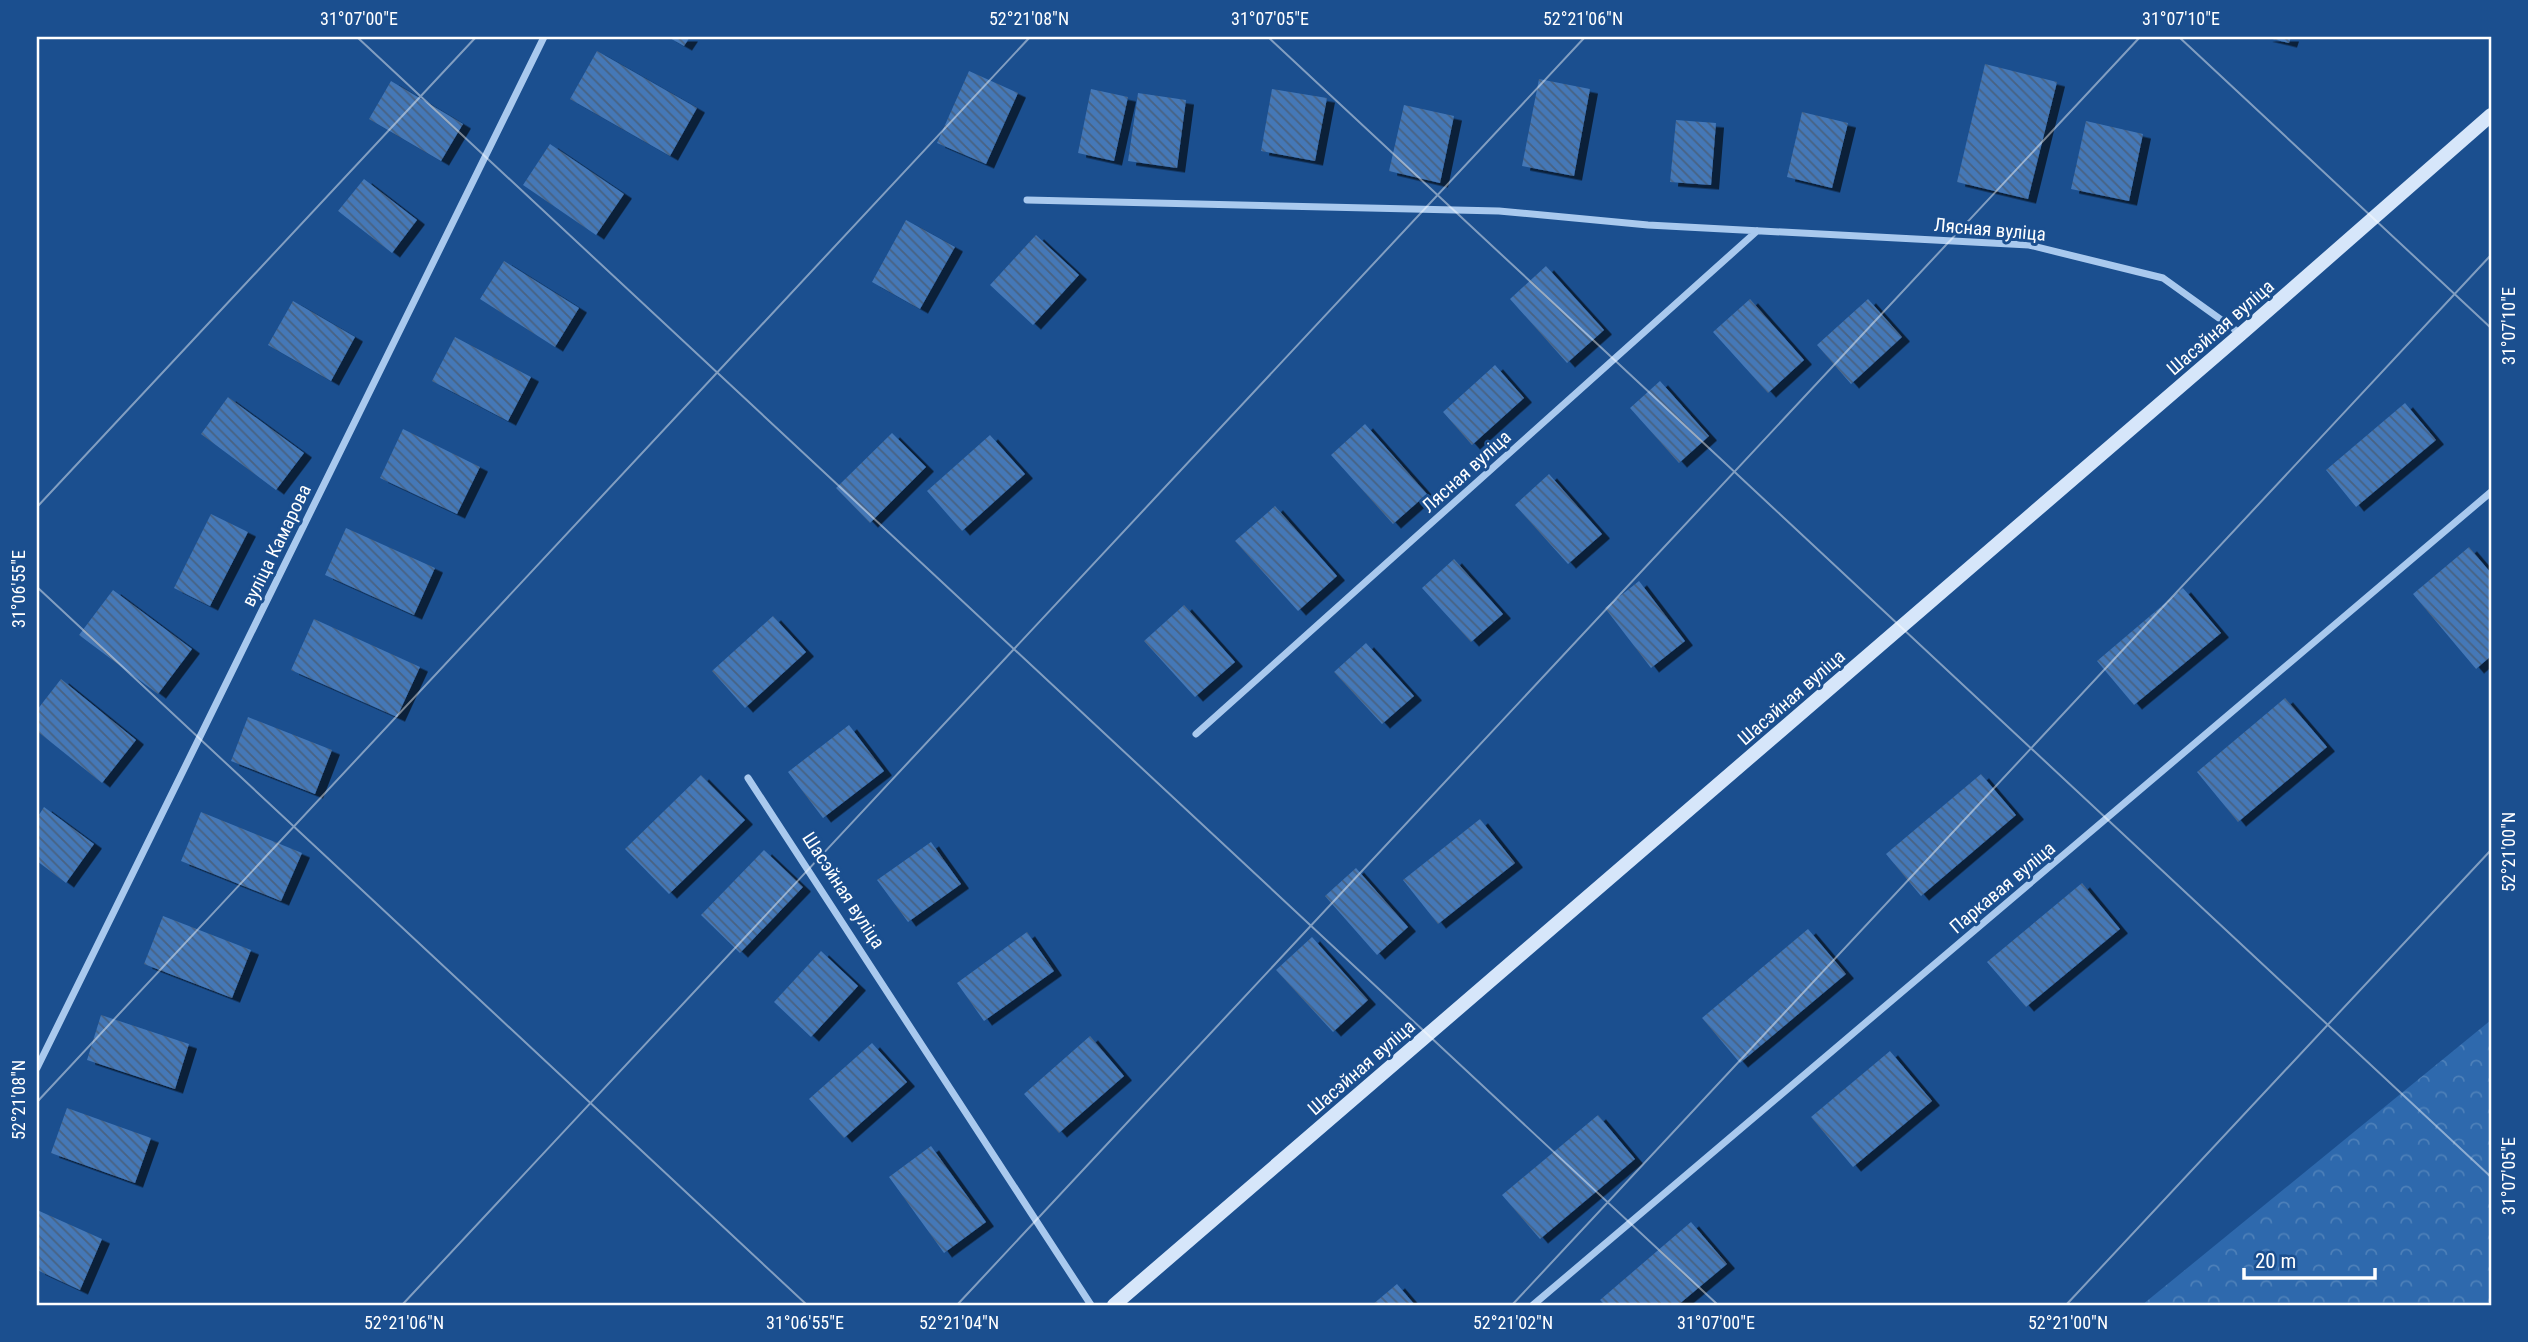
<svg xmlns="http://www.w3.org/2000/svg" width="2528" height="1342" font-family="'Roboto Condensed',sans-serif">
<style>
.forest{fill:url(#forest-crowns)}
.building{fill:url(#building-back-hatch);filter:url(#shadow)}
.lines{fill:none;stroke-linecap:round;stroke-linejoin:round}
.street{stroke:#a9c9ee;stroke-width:7}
.secondary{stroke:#d6e6fa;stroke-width:14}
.ticks{fill:none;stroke:#fff;stroke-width:2;stroke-opacity:0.45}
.labels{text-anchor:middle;stroke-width:6;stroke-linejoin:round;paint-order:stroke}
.street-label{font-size:19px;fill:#fff;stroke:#1b4f8f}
.neatline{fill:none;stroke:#fff;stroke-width:2.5}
.ticks-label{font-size:18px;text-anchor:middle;fill:#fff}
</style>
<defs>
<pattern id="forest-crowns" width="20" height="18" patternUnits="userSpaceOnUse" patternTransform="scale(1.75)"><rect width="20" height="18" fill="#2e69ad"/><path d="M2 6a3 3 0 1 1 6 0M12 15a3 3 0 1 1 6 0" fill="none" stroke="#4d80b9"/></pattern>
<pattern id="building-back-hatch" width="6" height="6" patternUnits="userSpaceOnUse" patternTransform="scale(1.75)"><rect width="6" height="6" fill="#4478b7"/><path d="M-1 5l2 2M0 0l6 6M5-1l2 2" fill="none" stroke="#486282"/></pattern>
<filter id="shadow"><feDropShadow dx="8" dy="4.5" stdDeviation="0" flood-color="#0009"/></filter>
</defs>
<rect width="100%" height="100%" fill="#1b4f8f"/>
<!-- forest -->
<path class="forest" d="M2491 1020V1305H2142Z"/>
<!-- building -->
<path class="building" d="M668 37H690L684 46Z
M2264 37H2291L2289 43Z
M597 51 697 108 670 156 570 99Z
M1985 64 2057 82 2028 199 1957 182Z
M969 71 1018 93 986 164 937 143Z
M1539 79 1590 89 1574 176 1522 166Z
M391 81 463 124 441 161 369 119Z
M1091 89 1128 97 1114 161 1078 153Z
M1272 89 1327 98 1315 161 1261 151Z
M1138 93 1186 100 1177 168 1128 161Z
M1404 105 1454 116 1440 183 1389 171Z
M1802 112 1848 123 1832 188 1787 177Z
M1676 120 1716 123 1711 185 1670 182Z
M2086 121 2143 134 2129 201 2071 189Z
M550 144 624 194 596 235 523 185Z
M364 179 417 220 392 253 338 211Z
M906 220 955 247 920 309 872 282Z
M1036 235 1079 275 1033 325 990 285Z
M504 261 579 308 555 347 480 299Z
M1546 266 1604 330 1567 363 1510 299Z
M1750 299 1804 360 1768 393 1713 332Z
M1868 299 1902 337 1851 384 1817 345Z
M293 301 355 337 331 381 268 345Z
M455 337 531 377 508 421 432 381Z
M1495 365 1524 398 1472 445 1443 412Z
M1660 381 1709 436 1679 463 1630 408Z
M228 397 304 453 276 490 201 434Z
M2405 403 2436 440 2356 507 2326 470Z
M1365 424 1427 494 1393 524 1331 455Z
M403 429 480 467 457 514 380 478Z
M892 433 926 467 870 523 836 488Z
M990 435 1025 474 962 531 927 491Z
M1549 474 1602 534 1568 564 1515 505Z
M1275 506 1337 576 1298 611 1235 541Z
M211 514 248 532 210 606 174 588Z
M346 528 435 568 414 615 325 575Z
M2469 547 2491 573V656L2476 669 2413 594Z
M1454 559 1503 614 1471 642 1422 588Z
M1639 581 1685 641 1651 668 1605 608Z
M2183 588 2221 633 2134 705 2097 661Z
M113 590 192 649 158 694 79 635Z
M1184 605 1235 662 1195 697 1144 641Z
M773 616 806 652 745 708 712 671Z
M314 619 420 667 397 717 291 670Z
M1366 643 1414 696 1382 724 1334 672Z
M61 679 136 740 102 783 37 731V710Z
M2285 698 2327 747 2238 822 2197 772Z
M248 717 332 750 315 794 231 761Z
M849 725 884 771 823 818 788 772Z
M1981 774 2016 815 1921 896 1886 854Z
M701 775 745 820 669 894 625 849Z
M44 807 94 844 66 883 37 861V818Z
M201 812 302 853 281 901 181 861Z
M1480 819 1515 863 1438 924 1403 880Z
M931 842 961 884 908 922 877 880Z
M764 850 803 887 740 953 701 915Z
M1356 868 1408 927 1377 955 1325 896Z
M2082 883 2120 929 2026 1007 1987 962Z
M163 916 251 950 232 998 144 964Z
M1808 929 1846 974 1740 1063 1702 1018Z
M1027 932 1054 971 984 1021 957 983Z
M1312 937 1368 1000 1333 1032 1276 970Z
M821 951 858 986 811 1037 774 1002Z
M101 1015 189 1044 175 1089 87 1060Z
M1090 1036 1124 1076 1059 1133 1024 1094Z
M872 1043 907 1082 844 1138 809 1099Z
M1890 1051 1932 1101 1853 1167 1811 1117Z
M67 1108 151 1138 135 1183 51 1153Z
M1598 1115 1635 1159 1540 1239 1502 1195Z
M931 1146 986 1222 944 1253 889 1177Z
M37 1210 102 1239 80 1290 37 1270Z
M1691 1222 1727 1264 1678 1305H1605L1600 1300Z
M1397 1284 1415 1305H1372Z"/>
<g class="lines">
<!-- street -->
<path class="street" d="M1027 200 1499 211 1648 225 2029 245 2163 278 2241 334
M1196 734 1757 231
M748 778 1091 1305
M37 1068 544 37
M1533 1305 2491 492"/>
<!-- secondary -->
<path class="secondary" d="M1114 1305 2241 334 2491 115"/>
</g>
<!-- ticks -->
<path class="ticks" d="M357 37 1718 1305M1268 37 2491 1177M2179 37 2491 328M37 507 476 37M37 587 807 1305M37 1102 1030 37M402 1305 1585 37M957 1305 2140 37M1512 1305 2491 255M2066 1305 2491 850"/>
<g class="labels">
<!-- street labels -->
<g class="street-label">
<text transform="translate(1990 229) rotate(5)" y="7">Лясная вуліца</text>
<text transform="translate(2220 327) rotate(-41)" y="7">Шасэйная вуліца</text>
<text transform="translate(1466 471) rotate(-42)" y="7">Лясная вуліца</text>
<text transform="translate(276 545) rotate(-64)" y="7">вуліца Камарова</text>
<text transform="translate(1791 697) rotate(-41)" y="7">Шасэйная вуліца</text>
<text transform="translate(2002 887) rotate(-40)" y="7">Паркавая вуліца</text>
<text transform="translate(844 890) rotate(57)" y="7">Шасэйная вуліца</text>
<text transform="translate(1361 1067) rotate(-41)" y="7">Шасэйная вуліца</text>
</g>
</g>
<!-- border -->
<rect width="2528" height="1342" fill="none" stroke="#1b4f8f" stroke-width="77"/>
<!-- scale -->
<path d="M2244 1268v10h131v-10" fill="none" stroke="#ffffff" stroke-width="3.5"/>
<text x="2255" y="1268" font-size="21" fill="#ffffff" stroke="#1b4f8f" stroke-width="5" paint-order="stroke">20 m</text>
<rect x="38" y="38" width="2452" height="1266" class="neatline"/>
<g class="ticks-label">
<text x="359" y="25">31°07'00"E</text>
<text x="1029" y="25">52°21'08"N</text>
<text x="1270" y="25">31°07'05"E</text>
<text x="1583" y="25">52°21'06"N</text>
<text x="2181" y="25">31°07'10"E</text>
<text transform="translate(2509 326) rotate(-90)" y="6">31°07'10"E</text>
<text transform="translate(19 589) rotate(-90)" y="6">31°06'55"E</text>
<text transform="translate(2509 852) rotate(-90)" y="6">52°21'00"N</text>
<text transform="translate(19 1100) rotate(-90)" y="6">52°21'08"N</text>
<text transform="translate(2509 1176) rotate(-90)" y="6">31°07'05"E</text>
<text x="404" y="1329">52°21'06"N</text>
<text x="805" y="1329">31°06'55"E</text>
<text x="959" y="1329">52°21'04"N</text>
<text x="1513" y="1329">52°21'02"N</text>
<text x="1716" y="1329">31°07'00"E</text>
<text x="2068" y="1329">52°21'00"N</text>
</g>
</svg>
